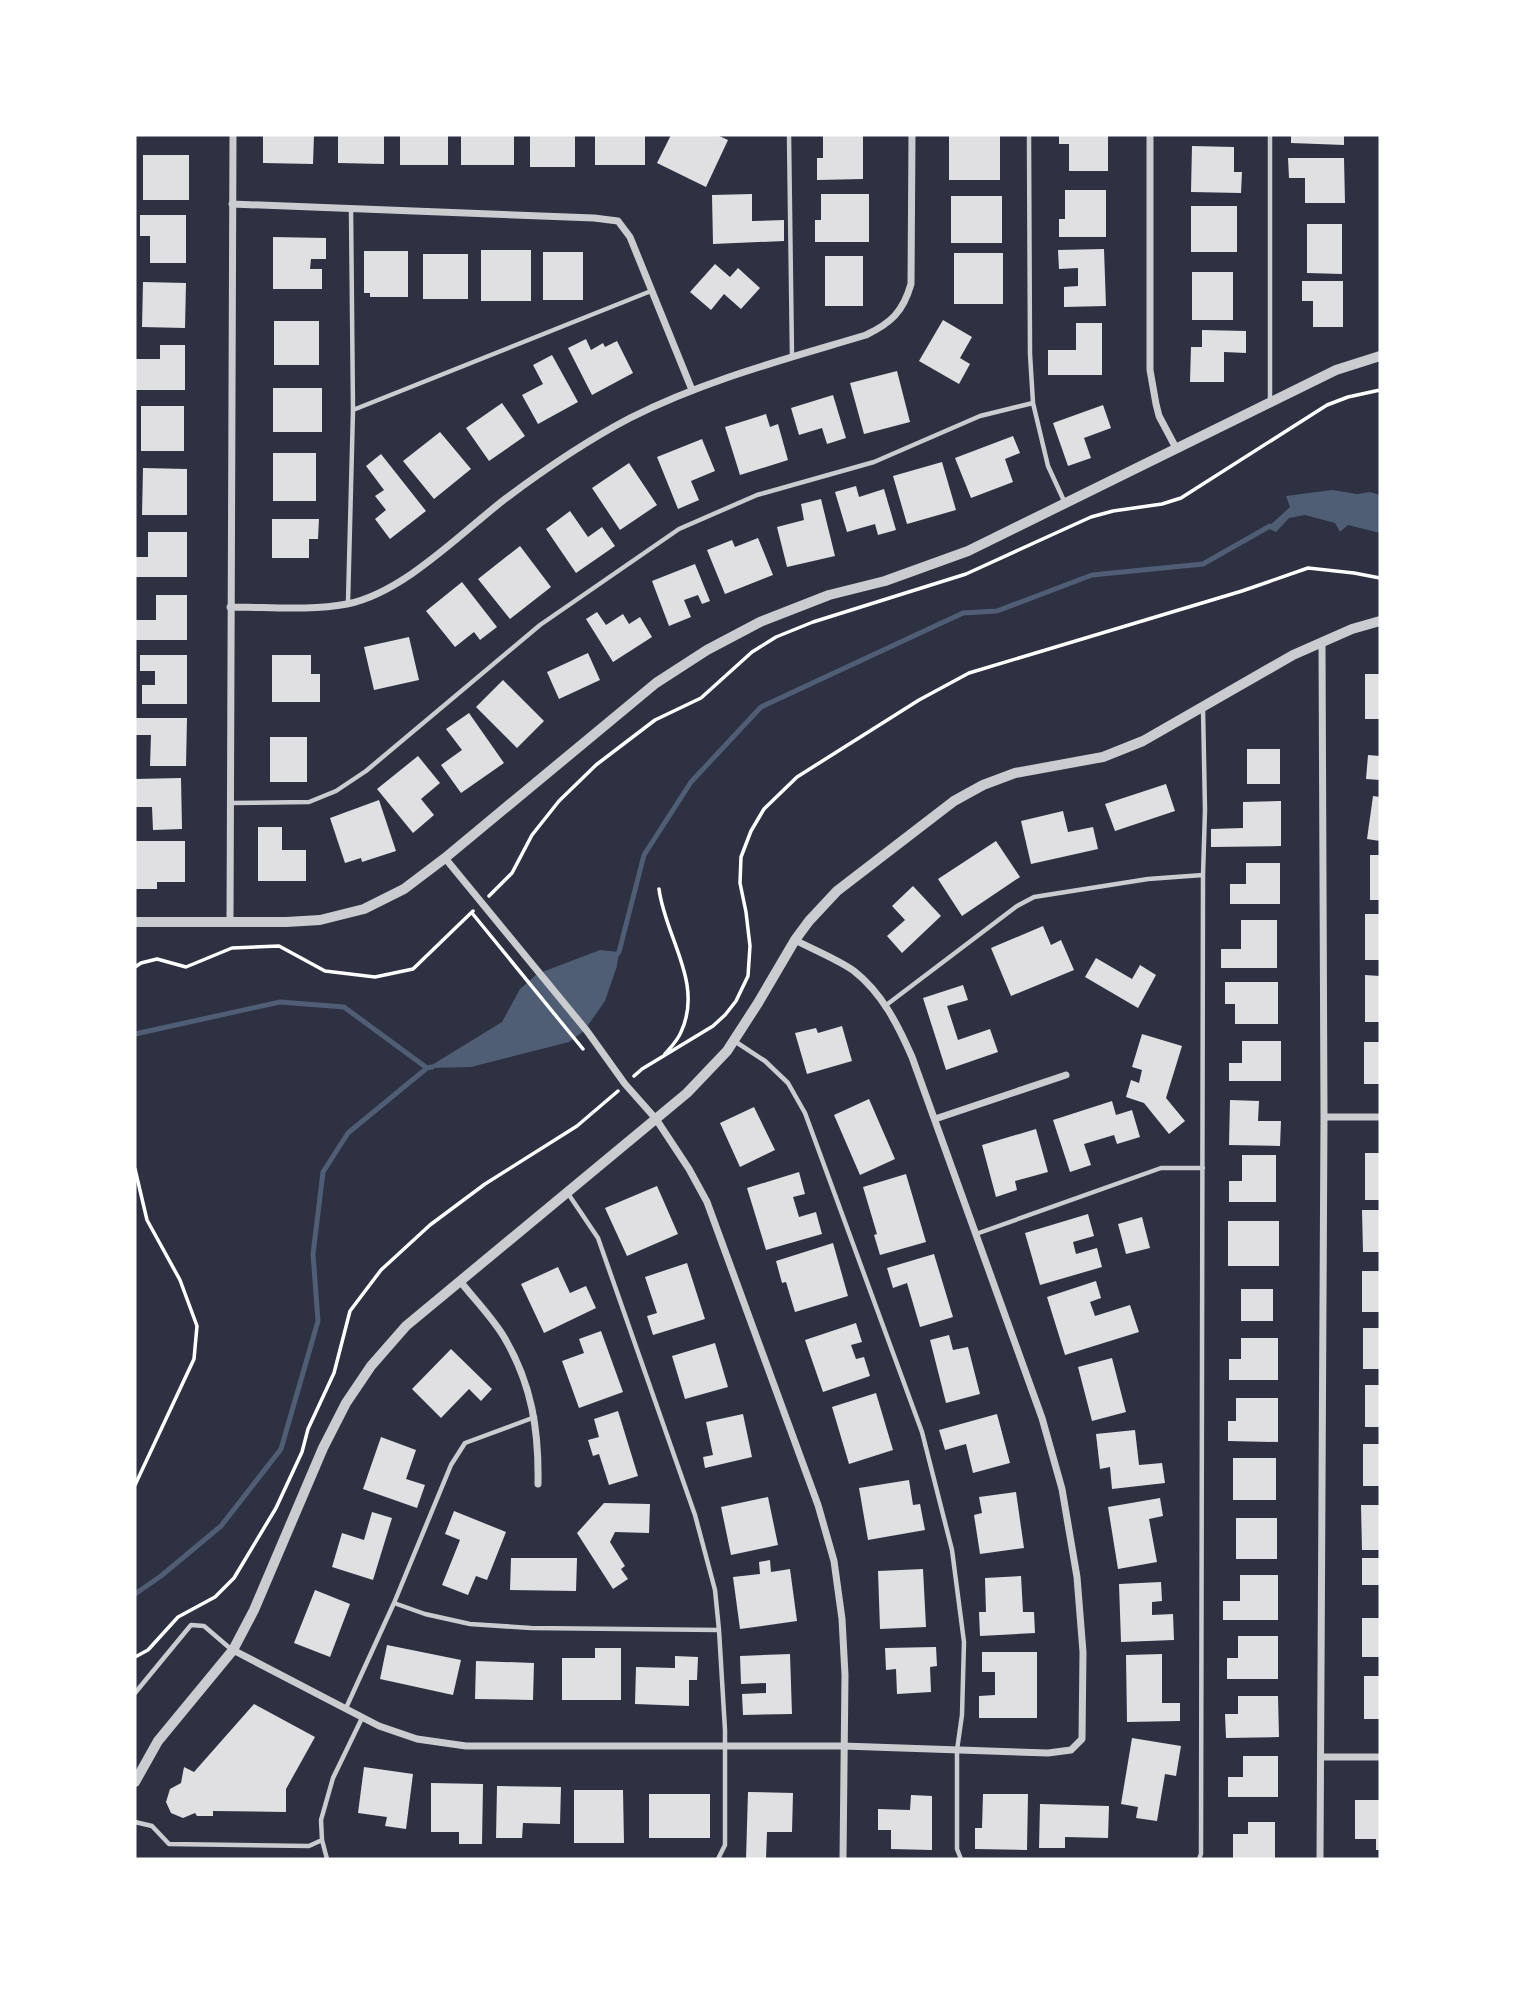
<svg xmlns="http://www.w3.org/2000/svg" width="1515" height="1994" font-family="Arial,sans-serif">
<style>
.water{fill:#4f5d75}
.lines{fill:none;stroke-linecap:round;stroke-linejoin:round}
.stream{stroke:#4f5d75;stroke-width:5}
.building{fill:#e0e0e3}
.path{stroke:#fff;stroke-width:3.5}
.service{stroke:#caccd0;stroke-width:4.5}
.minor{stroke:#caccd0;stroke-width:7}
.tertiary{stroke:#caccd0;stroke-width:10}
</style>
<rect width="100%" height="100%" fill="#2d3142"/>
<!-- water -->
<path class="water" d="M1332 490 1357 494 1370 492 1380 495V533L1348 525 1340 532 1335 523 1305 515 1289 518 1276 532 1267 528 1290 507 1286 496Z
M600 950 619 952 617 966 605 1001 584 1031 569 1042 471 1067 427 1068 502 1022 520 989 537 974Z"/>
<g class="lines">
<!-- stream -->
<path class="stream" d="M616 955 619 952 644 855 691 782 761 707 963 613 997 611 1092 575 1203 564 1270 526
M135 1034 280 1002 344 1007 427 1068
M135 1594 161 1576 221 1526 281 1449 318 1321 313 1254 323 1172 348 1133 427 1068 432 1067"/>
</g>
<!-- building -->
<path class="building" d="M263 135H314L313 164 263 163Z
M338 135H384V164L338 163Z
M400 135H448V165H400Z
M461 135H514V165H461Z
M530 135H575V167H530Z
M595 135H645V165H595Z
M671 135H717L728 140 706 187 657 163Z
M823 135H863V179L817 180V158H823Z
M949 135H1000V180H949Z
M1059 135H1108V171H1069V144H1059Z
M1291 135H1344V145L1291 143Z
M1192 146 1234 147V172H1242L1241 193 1191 192Z
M143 155H189V200H143Z
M1288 158H1344L1345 203H1305V178H1289Z
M1065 190H1106V237H1059V219H1065Z
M752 194V221L784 220V241L713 244 712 195Z
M821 194H869V242H815V220H821Z
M951 196H1002V243H951Z
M1191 206H1237V252H1191Z
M140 215H186V263H150V236H140Z
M1307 224H1342V274L1307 273Z
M273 237 326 238V259H311L310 269H322V289H273Z
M1104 249 1106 306 1064 307V287L1078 286V268L1059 269 1058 250Z
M481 250H531V301H481Z
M364 251H408V297H370V293H364Z
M543 252H583V300H543Z
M954 253H1003V304H954Z
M423 254H468V299H423Z
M825 256H863V306H825Z
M715 264 730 277 738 268 760 288 741 309 724 294 711 310 690 292Z
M1192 272H1233V320H1192Z
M1302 281H1343V327H1313V301H1302Z
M143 282 186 283 185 328 142 327Z
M943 320 972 337 960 358 970 364 959 384 919 361Z
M274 321H319V365H274Z
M1076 323H1102V375H1048V350H1076Z
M1202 330 1246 331V353L1224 352V382H1190L1191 347H1202Z
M586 339 591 350 603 343 605 347 617 341 633 373 592 395 568 348Z
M160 345H185V390H136V359H160Z
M552 355 578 402 538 424 522 395 543 384 533 365Z
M897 371 910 422 864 434 850 383Z
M273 388H322V432H273Z
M833 395 846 438 827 444 822 428 799 435 791 408Z
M502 403 525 436 489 461 466 428Z
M1103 405 1111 428 1084 438 1091 458 1068 466 1053 423Z
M141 406H184V451H141Z
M766 414 770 427 778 424 788 460 740 475 725 427Z
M440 432 471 469 434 499 403 461Z
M1013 436 1020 453 1005 459 1013 482 971 498 955 458Z
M702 439 715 471 691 481 699 500 678 509 657 457Z
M273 453H316V501H273Z
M381 454 426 511 390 539 375 519 386 510 375 496 384 490 366 466Z
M942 462 956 510 907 524 893 476Z
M629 463 657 505 620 530 592 488Z
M143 468 187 469V515H142Z
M856 486 859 497 884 489 896 530 878 535 875 524 847 532 835 492Z
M821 499 835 556 787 567 777 527 804 520 801 504Z
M570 511 588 537 602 527 615 546 576 573 546 529Z
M272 519H319L318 539H309V558H272Z
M148 532H187V577H135V557H148Z
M758 538 773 575 725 594 707 550 732 540 735 547Z
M520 546 551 587 510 619 478 579Z
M695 564 710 601 702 604 698 595 684 600 691 617 669 626 652 581Z
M462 582 497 627 480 640 474 632 455 647 426 611Z
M156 595H187V640H135V620H156Z
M597 612 606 625 623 614 629 624 640 617 652 637 613 662 586 619Z
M409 637 419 680 374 690 364 647Z
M588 653 600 680 559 699 547 672Z
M140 655H187V704H142V685H155V671H140Z
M272 655H311V674H320V702H272Z
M1365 674H1380V719H1365Z
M503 680 544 721 517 748 476 707Z
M469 713 504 763 461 793 441 765 462 750 446 729Z
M135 718H187L186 766H150L151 735H135Z
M270 737H307V782H270Z
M1247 749H1280V784H1247Z
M1368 755 1380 756V780L1366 779Z
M418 756 440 783 421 799 434 815 413 833 377 789Z
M181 778 182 829 153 830 152 807H136L135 779Z
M1166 784 1175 811 1115 831 1105 804Z
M1373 796 1380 797V841L1367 839Z
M379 800 396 851 362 862 361 858 345 863 330 818Z
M1281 801V846L1211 847V829L1243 828V802Z
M1063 811 1068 832 1093 827 1098 849 1031 864 1021 821Z
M258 827H282V850H306V881H258Z
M135 841H185V882H157V889H135Z
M996 841 1020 877 962 916 938 879Z
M1370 855H1380V900H1370Z
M1246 863H1280V904H1230V884H1246Z
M913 886 941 916 902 953 887 936 905 920 892 906Z
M1365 914H1380V960H1365Z
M1241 920H1277V968H1221V949H1241Z
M1043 926 1051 945 1061 940 1074 970 1011 996 991 948Z
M1096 958 1132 979 1140 965 1156 975 1138 1008 1085 977Z
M1365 975 1380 976V1022H1365Z
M1225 982H1278V1024H1235V1004H1225Z
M963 985 968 1000 947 1006 958 1040 990 1029 998 1052 946 1070 923 998Z
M842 1026 852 1061 807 1074 795 1033 816 1028 818 1033Z
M1142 1034 1182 1046 1166 1098 1185 1121 1169 1134 1144 1103 1126 1097 1131 1080 1139 1083 1142 1070 1132 1067Z
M1242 1041H1281V1081H1229V1063H1242Z
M1364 1042H1380V1084H1364Z
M869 1099 895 1159 860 1175 834 1115Z
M1230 1100 1259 1101 1258 1121H1281L1280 1146 1229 1145Z
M1112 1101 1116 1115 1132 1110 1140 1137 1117 1144 1114 1135 1084 1144 1091 1165 1070 1172 1053 1120Z
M754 1107 775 1150 740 1167 720 1123Z
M1036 1129 1048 1172 1015 1181 1017 1190 996 1197 982 1145Z
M1365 1153H1380V1200H1365Z
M1242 1155H1276V1202H1229V1181H1242Z
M799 1172 805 1194 793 1197 799 1217 816 1212 822 1234 766 1250 747 1188Z
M906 1174 926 1242 880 1255 874 1235 877 1234 863 1187Z
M657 1186 678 1234 627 1256 605 1208Z
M1362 1210H1380V1252H1363Z
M1088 1214 1094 1236 1073 1242 1076 1254 1097 1248 1102 1267 1040 1285 1025 1233Z
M1142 1217 1150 1248 1126 1254 1118 1224Z
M1228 1221H1279V1266H1228Z
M833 1243 848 1296 795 1312 786 1282 782 1283 776 1261Z
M934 1254 953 1317 920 1327 907 1283 893 1288 887 1268Z
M687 1263 705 1319 653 1335 647 1316 657 1313 645 1277Z
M558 1267 570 1293 586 1286 596 1308 544 1333 521 1284Z
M1362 1271H1380V1312H1362Z
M1096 1281 1101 1298 1090 1302 1095 1316 1130 1305 1139 1332 1065 1355 1047 1297Z
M1241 1289H1273V1321H1241Z
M856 1323 862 1342 851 1345 856 1359 864 1357 870 1376 823 1392 805 1340Z
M1363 1328H1380V1369H1363Z
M601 1331 623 1392 579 1408 562 1361 584 1353 579 1339Z
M949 1335 953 1350 968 1347 980 1394 946 1403 930 1340Z
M1241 1338H1278V1380H1229V1359H1241Z
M715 1343 728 1387 685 1399 672 1356Z
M451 1349 492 1389 481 1401 469 1389 441 1418 412 1389Z
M1112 1358 1126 1412 1092 1421 1078 1367Z
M1365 1385H1380V1427H1365Z
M876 1393 893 1450 849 1464 832 1407Z
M1236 1398H1278V1442L1228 1441V1421H1236Z
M618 1411 638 1476 609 1485 599 1454 593 1456 588 1440 599 1437 594 1419Z
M743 1414 752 1457 705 1468 703 1457 713 1455 706 1422Z
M997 1414 1010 1463 973 1473 966 1444 945 1450 939 1430Z
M1135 1430 1139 1465 1162 1463 1165 1483 1112 1489 1110 1467 1100 1469 1096 1434Z
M381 1437 416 1450 406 1479 425 1485 417 1508 363 1489Z
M1363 1444H1380V1486H1363Z
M1233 1458H1276V1500H1233Z
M909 1480 913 1505 920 1504 925 1530 868 1540 859 1488Z
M1016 1492 1024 1548 980 1554 974 1515 982 1513 979 1497Z
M768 1497 778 1545 731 1555 721 1507Z
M1160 1498 1163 1516 1149 1519 1157 1562 1118 1569 1108 1507Z
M604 1503 650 1504 649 1533 615 1532 610 1542 625 1566 621 1569 628 1579 613 1589 577 1533Z
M1361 1505H1380V1550H1362Z
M454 1511 506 1532 487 1580 476 1576 468 1595 442 1585 460 1540 445 1534Z
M372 1512 392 1518 373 1580 332 1567 342 1533 364 1540Z
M1236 1518H1277V1559H1236Z
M511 1558H577L576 1591 510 1590Z
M1362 1558H1380V1585H1362Z
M770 1560 771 1572 790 1569 797 1621 740 1629 733 1577 760 1574 759 1562Z
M923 1569 926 1627 880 1629 878 1571Z
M1240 1575H1278V1620H1223V1601H1240Z
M1021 1576 1023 1612H1034L1035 1633 980 1636 979 1612H986L985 1578Z
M1161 1582 1162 1601 1152 1602V1615L1173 1614 1174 1640 1121 1642 1119 1584Z
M315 1590 350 1604 330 1657 294 1643Z
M1362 1618H1380V1657H1362Z
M1238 1636H1278V1679H1227V1658H1238Z
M387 1645 461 1660 453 1695 380 1679Z
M936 1647 937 1666 930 1667 931 1692 897 1694 896 1669 886 1670 885 1648Z
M595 1648H621V1700H562V1658H595Z
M982 1652H1037V1718H979V1696L995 1695V1672H982Z
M790 1654 792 1714 743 1715 742 1694 766 1693V1683L741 1684 740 1656Z
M1162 1654V1703H1180V1721L1127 1722 1126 1655Z
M675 1656 698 1657 697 1680H689V1706L635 1704 636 1667 675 1668Z
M476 1661 534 1663 533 1700 475 1699Z
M1364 1676H1380V1719H1364Z
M1238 1696H1278L1279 1737 1226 1738 1225 1714H1238Z
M254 1704 315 1737 286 1789V1812L213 1811V1816H197L195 1813 183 1818 171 1813 166 1802 170 1789 181 1783 184 1767 194 1772Z
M1132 1738 1181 1746 1176 1776 1165 1774 1157 1821 1136 1818 1138 1807 1121 1804Z
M1243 1756H1278V1797H1228V1777H1243Z
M364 1767 413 1774 406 1829 385 1826 387 1817 358 1813Z
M431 1783 483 1784 482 1844H459V1832H431Z
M497 1786 561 1787 560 1824 523 1823 522 1838H496Z
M574 1790H623L624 1843H574Z
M748 1792 793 1793 792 1832H767L766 1859H746Z
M649 1794H710V1838H649Z
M983 1794H1028L1027 1850 975 1849V1828H982Z
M911 1795 932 1796V1850L891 1849V1830H878V1809L910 1810Z
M1355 1800H1380V1850H1376V1839H1355Z
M1040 1804 1109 1806 1108 1838 1065 1837V1848H1039Z
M1248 1822H1275V1859H1233V1834H1248Z"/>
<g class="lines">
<!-- path -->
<path class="path" d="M659 889C665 937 704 983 681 1032 678 1040 671 1047 665 1054
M489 896 512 873 532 835 559 801 596 765 655 720 701 698 752 652 776 637 813 622 966 574 1091 517 1113 511 1162 504 1181 498 1327 405 1348 397 1380 390
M472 913 583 1049
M135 967 141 963 157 959 186 967 232 948 279 946 325 971 375 977 413 969 473 911
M634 1076 642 1069 713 1026 725 1015 736 1001 748 976 750 946 746 912 740 883 741 857 751 831 764 809 797 777 919 700 969 673 1242 591 1308 568 1354 573 1380 578
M135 1169 147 1220 180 1280 197 1326 194 1359 135 1485
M135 1657 148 1650 178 1617 215 1597 234 1578 276 1508 302 1452 308 1429 334 1373 350 1311 381 1270 430 1225 485 1184 577 1126 618 1091"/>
<!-- service -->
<path class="service" d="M789 135 792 357
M1029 135 1030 354 1033 403 1048 466 1065 503
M1270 135V400
M353 410 651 291
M348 603 353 410 351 209
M230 803 309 802 336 791 366 771 540 625 679 529 757 495 874 462 980 416 1033 403
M885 1006 1017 906 1034 897 1148 879 1203 875
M736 1042 765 1061 788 1083 805 1113 922 1432 952 1550 964 1642 962 1715 957 1750V1849L961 1859
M567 1192 598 1238 695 1515 715 1590 719 1630 725 1730V1845L718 1859
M976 1234 1161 1168H1203
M394 1603 425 1614 470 1624 531 1628 719 1630
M135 1693 191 1625 204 1626 232 1650
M346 1708 394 1603 451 1465 465 1443 535 1417
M135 1822 152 1826 169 1844 309 1846 322 1840
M327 1859 322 1840 321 1820 333 1778 362 1718
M1199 1859 1201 1854 1203 875 1205 810 1203 708"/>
<!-- minor -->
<path class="minor" d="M1150 135V370L1156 404 1159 416 1176 448
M232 204 594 218 618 221 630 237 692 390
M230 607C269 607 310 611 347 604 403 593 461 533 505 499 545 469 586 441 630 418 705 380 786 359 866 335 891 323 903 312 911 284L912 135
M445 858 587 1031 625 1084 656 1119 689 1169 707 1202 818 1505 834 1561 842 1619 845 1675 843 1859
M230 921 233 135
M1324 1117H1380
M935 1119 1066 1075
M460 1281C474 1299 492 1317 504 1337 532 1384 539 1431 538 1484
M233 1650 379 1726 417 1739 466 1746H843L1048 1753 1071 1750 1082 1739 1083 1652 1077 1577 1062 1489 1042 1418 912 1057C898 1025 882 993 854 971 839 960 812 949 795 940
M1322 1757H1380
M1320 1859 1324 1117 1322 642"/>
<!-- tertiary -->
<path class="tertiary" d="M135 922H286L320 920 364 909 404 889 445 858 656 683 707 650 760 622 829 595 885 581 968 551 1336 370 1380 356
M135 1782 158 1741 233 1650 254 1610 323 1448 346 1403 371 1366 406 1326 687 1093 727 1051 758 1003 795 940 809 921 837 891 954 801 983 785 1015 773 1103 757 1143 741 1293 655 1352 629 1380 621"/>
</g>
<!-- border -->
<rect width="1515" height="1994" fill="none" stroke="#ffffff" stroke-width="273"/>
</svg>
